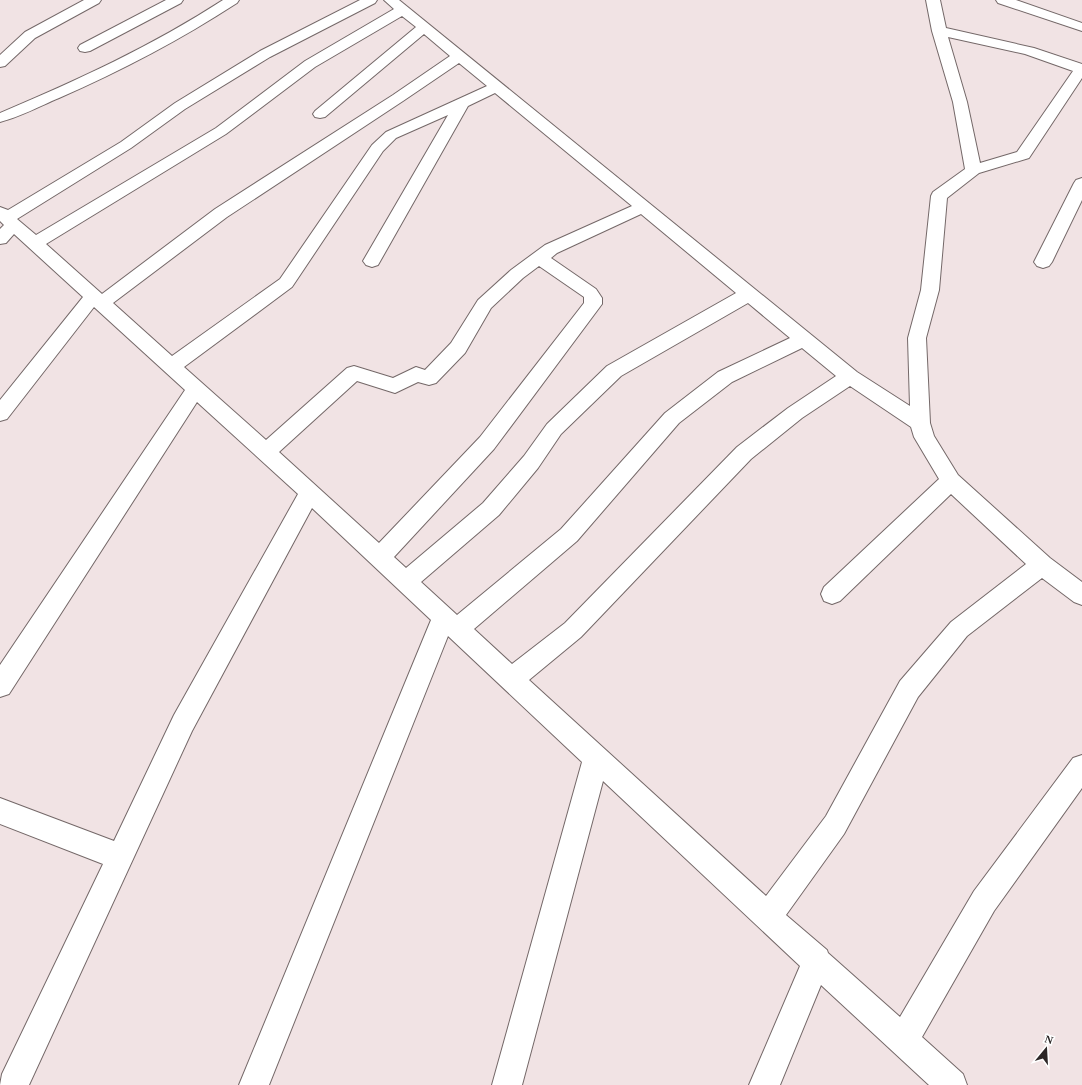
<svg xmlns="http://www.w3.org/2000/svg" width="1082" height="1085" font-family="'Times New Roman',serif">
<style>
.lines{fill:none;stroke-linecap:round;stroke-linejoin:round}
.minor-casing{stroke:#746868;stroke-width:2}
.minor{fill:#fff;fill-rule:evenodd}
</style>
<rect width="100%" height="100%" fill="#f1e3e4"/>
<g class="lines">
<!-- minor casing -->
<g class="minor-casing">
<path id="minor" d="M84 0H101L99 3 35 38 5 66 0 67V55L25 32Z
M166 0H183L181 3 90 51 85 52 80 51 78 48 80 45Z
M223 0H239L237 3C180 40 121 71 59 98 40 106 20 117 0 122V113C78 80 152 46 223 0Z
M360 0H377L375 3 270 57 185 109 131 148 17 219 36 235 216 128 305 61 394 9 384 0H399L857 372 910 406 908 338 921 290 931 196 933 192 965 169 953 102 932 31 926 0H940L946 28 1034 48 1082 64V78L1029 158 979 173 947 198 939 290 926 338 930 423 934 436 958 475 1050 558 1082 582V605L1074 602 1042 578 967 636 918 697 844 834 786 915 827 950 828 953 900 1017 974 891 1073 758 1082 755V788L994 911 922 1037 963 1074 967 1085H929L821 985 780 1085H749L800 966 603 781 522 1085H492L582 762 448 636 269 1085H239L431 620 312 508 192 731 29 1085H0L2 1074 103 864 0 824V798L114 841 174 715 298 494 197 402 9 694 0 697V665L185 390 94 307 7 419 0 421V400L83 297 14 234 6 243 0 244V229L4 225 0 221V207L8 210 121 142 175 103 260 51ZM402 16 416 27 315 111 313 114 315 117 320 118 325 117 424 34 450 56 393 95 215 209 102 294 46 244 226 134 315 67ZM948 37 1025 54 1073 71 1017 152 980 163 967 102ZM459 63 487 86 386 132 372 145 280 279 172 356 113 303 227 217 403 101ZM495 93 632 206 545 245 511 270 478 300 451 343 425 370 416 367 393 378 354 366 347 368 266 440 184 367 292 287 383 151 396 138 448 115 363 261 366 265 372 267 378 265 468 106ZM641 214 736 293 607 366 547 424 524 456 483 503 406 568 394 557 494 449 602 304V298L596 289 551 258 557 253ZM539 266 584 297V303L480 437 379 543 279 452 357 381 395 393 418 382 429 385 436 383 465 353 491 308 523 278ZM748 303 790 338 718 372 665 413 561 529 457 615 421 582 499 515 538 468 561 434 621 376ZM802 348 836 376 788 408 737 447 565 623 512 664 474 629 577 541 679 423 732 382ZM850 386 911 427 914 437 939 479 824 587 821 594 824 601 832 604 840 601 951 494 1026 564 951 622 900 681 826 816 766 896 529 680 581 637 751 459 802 418Z
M996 0H1016L1082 23V31L998 3Z
M1082 178V200L1052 262 1049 266 1043 268 1037 266 1034 262 1074 183 1076 180Z"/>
</g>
<!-- minor -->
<use href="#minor" class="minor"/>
</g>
<!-- north arrow -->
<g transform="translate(1046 1049) rotate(18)" stroke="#ffffff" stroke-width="3" paint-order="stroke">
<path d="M0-3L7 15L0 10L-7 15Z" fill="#2c2727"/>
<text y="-6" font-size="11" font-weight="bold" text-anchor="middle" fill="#2c2727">N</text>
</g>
</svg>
